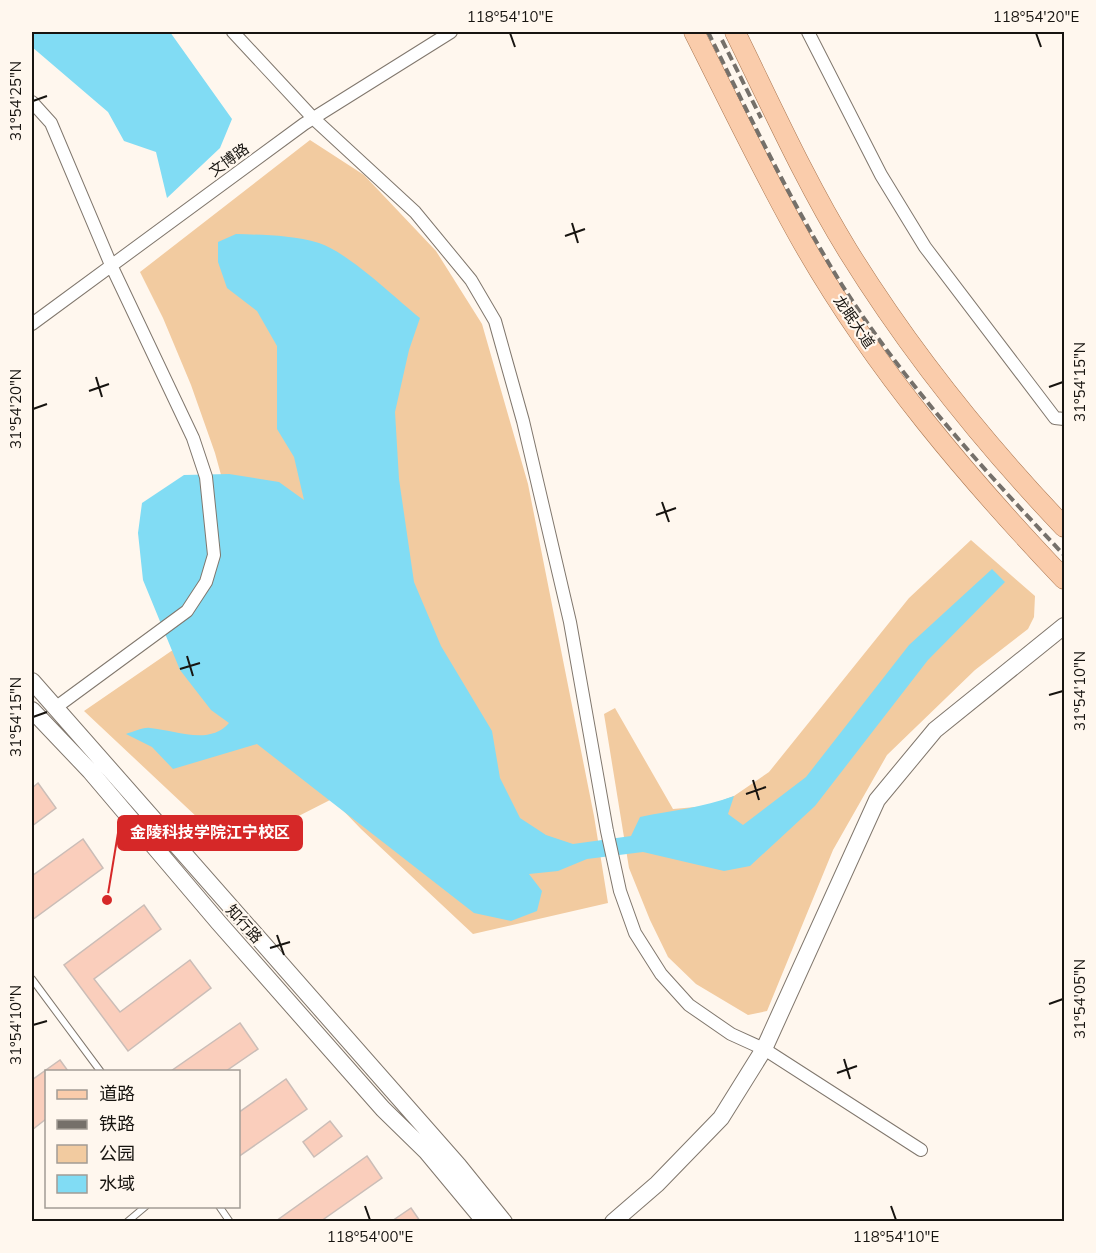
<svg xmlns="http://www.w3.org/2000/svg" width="1096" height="1253" font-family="Mulish,'Noto Sans SC',sans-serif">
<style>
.green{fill:#f2cba0}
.water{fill:#81dcf4}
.building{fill:#facebc;stroke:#cbbdb7;stroke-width:1.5}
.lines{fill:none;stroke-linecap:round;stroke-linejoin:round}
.service-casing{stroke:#80776d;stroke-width:8}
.minor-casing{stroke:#80776d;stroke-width:14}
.tertiary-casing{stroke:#80776d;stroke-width:18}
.primary-casing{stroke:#a97650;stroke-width:21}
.service{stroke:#fff;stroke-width:6}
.minor{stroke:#fff;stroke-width:12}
.tertiary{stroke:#fff;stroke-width:16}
.primary{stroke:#faccab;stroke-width:20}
.rail{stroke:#75706a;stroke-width:4;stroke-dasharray:9 4.5;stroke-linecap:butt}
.ticks{fill:none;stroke:#171410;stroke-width:2}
.labels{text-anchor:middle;stroke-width:4.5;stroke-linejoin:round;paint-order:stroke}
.street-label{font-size:15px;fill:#171410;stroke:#fff7ee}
.leader{fill:none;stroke:#d62828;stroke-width:2}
.callout-dot{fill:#d62828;stroke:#fff7ee;stroke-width:2}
.callout{fill:#d62828;stroke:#d62828;stroke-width:2}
.callout-label{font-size:16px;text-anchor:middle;font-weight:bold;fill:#fff}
.neatline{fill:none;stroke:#171410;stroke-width:2}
.ticks-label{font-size:15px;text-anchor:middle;fill:#171410}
</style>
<rect width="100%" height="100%" fill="#fff7ee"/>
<!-- green -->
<path class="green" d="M310 140 364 175 436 251 482 324 528 484 594 816 608 903 473 934 361 829 332 799 232 850 84 711 215 621 232 515 215 453 191 385 163 318 140 272Z
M971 540 1035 596 1034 617 1028 629 975 670 887 755 833 850 767 1011 748 1015 696 984 668 957 650 920 629 868 604 714 615 708 673 809 707 806 734 796 769 772 909 598Z"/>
<!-- water -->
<path class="water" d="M32 32H170L232 119 220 148 167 198 156 152 124 141 108 112 32 47Z
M236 234C264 235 292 235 319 243 349 253 395 298 420 318L409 350 395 412 399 479 414 582 441 646 492 731 500 778 520 818 546 835 573 844 631 836 640 817C673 810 702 808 734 796L728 814 743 825 806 777 909 645 992 569 1005 582 928 660 815 806 750 866 724 871 643 852 587 859 558 871 529 874 542 891 537 911 511 921 474 913 257 744 173 769 152 747 126 734C133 732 143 727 150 728 175 730 209 746 229 723L211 710 180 670 143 580 138 533 142 503 184 475 229 474 279 482 304 500 294 457 277 429V346L257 311 227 288 218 262V242Z"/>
<!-- building -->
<path class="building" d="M38 783 56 808 32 826V788Z
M83 839 103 868 32 920V876Z
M144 905 161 929 94 979 120 1012 190 960 211 988 128 1051 64 965Z
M240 1023 258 1049 226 1071H171Z
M60 1060 68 1071H46V1119L32 1130V1080Z
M286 1079 307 1109 238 1157V1113Z
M330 1121 342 1136 314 1157 303 1142Z
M367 1156 382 1178 321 1221H276Z
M411 1208 420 1221H392Z"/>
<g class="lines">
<!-- service casing -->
<g class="service-casing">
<path id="service" d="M32 979 101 1072
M219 1206 230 1222
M127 1222 146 1206"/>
</g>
<!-- minor casing -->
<g class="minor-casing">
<path id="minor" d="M233 32 313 118 415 212 471 280 495 321 523 421 570 622 607 831 620 891 635 933 661 974 689 1005 731 1034 764 1049 921 1150
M808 32 881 175 925 247 1055 418 1064 419
M32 102 51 123 111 265 193 438 206 477 214 555 206 582 187 611 55 708
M32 324 304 124 451 32"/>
</g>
<!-- tertiary casing -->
<g class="tertiary-casing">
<path id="tertiary" d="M32 681 458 1165 504 1222
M32 710 90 771 219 923 383 1109 426 1151 485 1222
M613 1222 657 1184 721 1118 764 1049 877 800 935 730 1064 626"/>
</g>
<!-- primary casing -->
<g class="primary-casing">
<path id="primary" d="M694 32C731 105 766 179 807 250 877 371 969 479 1064 579
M735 32C771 105 805 181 848 251 910 351 983 442 1064 527"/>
</g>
<!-- service -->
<use href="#service" class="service"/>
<!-- minor -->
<use href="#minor" class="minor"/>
<!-- tertiary -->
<use href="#tertiary" class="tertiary"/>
<!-- primary -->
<use href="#primary" class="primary"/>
<!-- rail -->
<path class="rail" d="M708 32C750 117 792 204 842 285 905 384 984 470 1064 555
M722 40 761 118"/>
</g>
<!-- ticks -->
<path class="ticks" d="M510 33 515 47M1036 33 1041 47M33 101 47 96M572 223 578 243M565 236 585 229M96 377 102 397M1049 387 1063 382M89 391 109 384M33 409 47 404M662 502 669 522M656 515 676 508M187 656 193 676M180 669 200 663M1049 695 1063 691M33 717 47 712M753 780 759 800M746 794 766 787M277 935 284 955M270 948 290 942M1049 1004 1063 999M33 1025 47 1021M844 1059 850 1079M837 1073 857 1066M365 1206 370 1220M891 1206 896 1220"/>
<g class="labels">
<!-- street labels -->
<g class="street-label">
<text transform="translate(229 160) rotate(-36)" y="5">文博路</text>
<text transform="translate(854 322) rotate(56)" y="5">龙眠大道</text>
<text transform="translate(244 924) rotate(48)" y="5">知行路</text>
</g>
</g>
<!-- callouts -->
<path class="leader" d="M107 900L118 833"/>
<circle class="callout-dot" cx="107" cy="900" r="6"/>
<rect class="callout" x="118" y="816" width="184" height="34" rx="6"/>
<g class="callout-label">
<text x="210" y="838">金陵科技学院江宁校区</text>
</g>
<!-- border -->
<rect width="1096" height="1253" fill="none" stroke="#fff7ee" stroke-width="66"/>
<!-- legend -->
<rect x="45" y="1070" width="195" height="138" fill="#fff7ee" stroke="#a29c95" stroke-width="1.5"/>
<rect x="57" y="1090" width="30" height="9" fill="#faccab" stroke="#a29c95" stroke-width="1.5"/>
<text x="99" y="1100" font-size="18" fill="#171410">道路</text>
<rect x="57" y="1120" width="30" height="9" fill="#75706a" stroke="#a29c95" stroke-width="1.5"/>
<text x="99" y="1130" font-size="18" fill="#171410">铁路</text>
<rect x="57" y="1145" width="30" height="18" fill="#f2cba0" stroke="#a29c95" stroke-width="1.5"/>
<text x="99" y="1160" font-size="18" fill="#171410">公园</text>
<rect x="57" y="1175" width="30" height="18" fill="#81dcf4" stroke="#a29c95" stroke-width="1.5"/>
<text x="99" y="1190" font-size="18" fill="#171410">水域</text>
<rect x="33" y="33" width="1030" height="1187" class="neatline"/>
<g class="ticks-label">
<text x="510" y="22">118°54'10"E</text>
<text x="1036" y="22">118°54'20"E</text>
<text transform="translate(16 101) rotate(-90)" y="5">31°54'25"N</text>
<text transform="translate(1080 382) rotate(-90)" y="5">31°54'15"N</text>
<text transform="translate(16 409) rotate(-90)" y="5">31°54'20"N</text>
<text transform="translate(1080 691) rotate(-90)" y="5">31°54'10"N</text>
<text transform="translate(16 717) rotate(-90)" y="5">31°54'15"N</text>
<text transform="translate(1080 999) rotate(-90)" y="5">31°54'05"N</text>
<text transform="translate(16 1025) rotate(-90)" y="5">31°54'10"N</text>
<text x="370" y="1242">118°54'00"E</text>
<text x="896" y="1242">118°54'10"E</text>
</g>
</svg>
